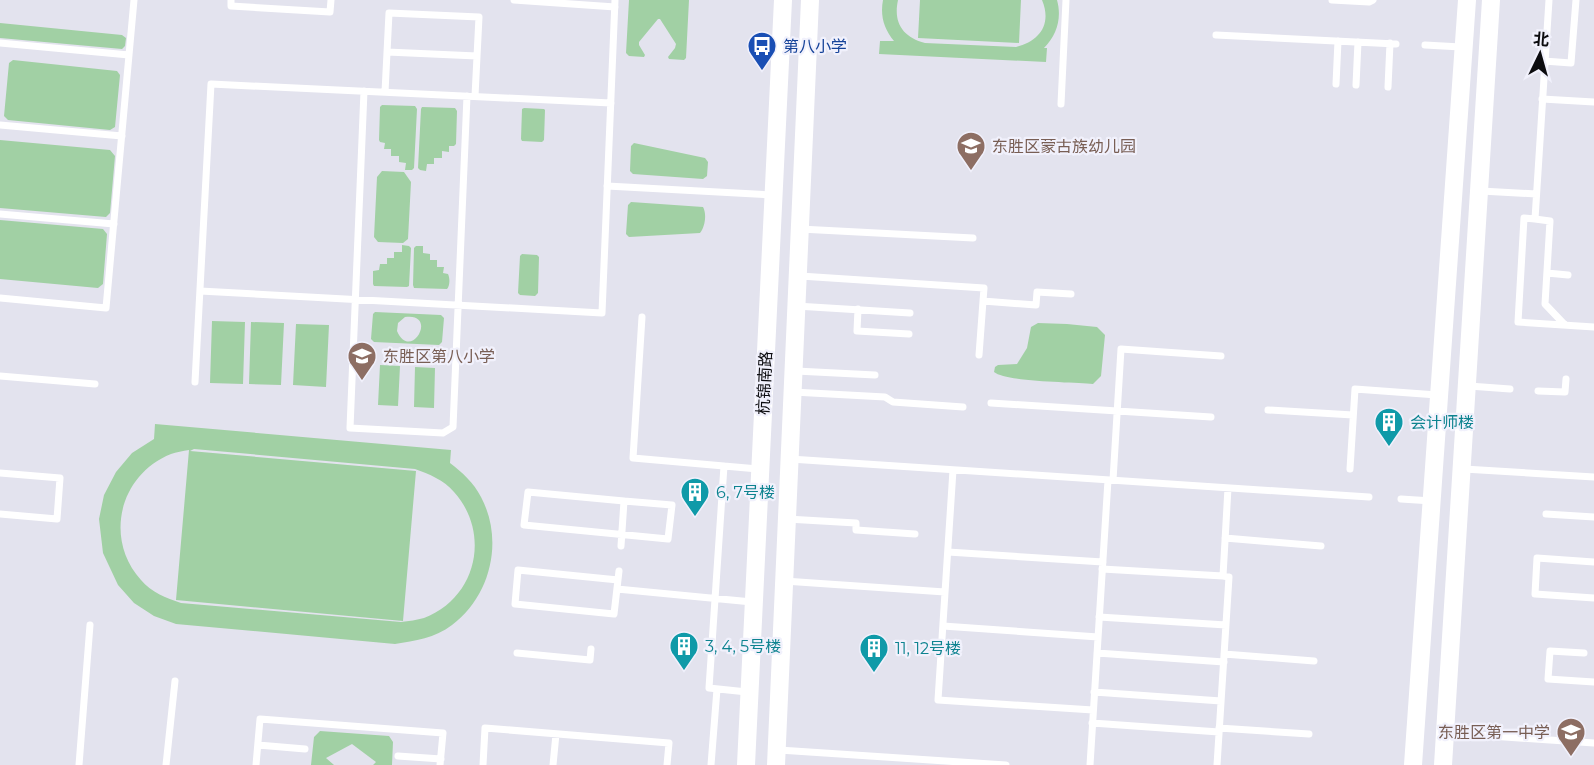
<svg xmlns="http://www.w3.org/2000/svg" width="1594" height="765" font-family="Montserrat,'Noto Sans SC',sans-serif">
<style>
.green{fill:#a1d0a4;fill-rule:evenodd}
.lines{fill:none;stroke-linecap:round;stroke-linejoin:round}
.lane{stroke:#fff;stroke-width:7}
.secondary{stroke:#fff;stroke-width:18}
.labels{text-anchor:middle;stroke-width:4.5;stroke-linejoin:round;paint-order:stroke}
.transit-label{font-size:16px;fill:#164399;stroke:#f1f1fc;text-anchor:start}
.education-label{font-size:16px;fill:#785e54;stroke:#f1f1fc;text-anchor:start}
.street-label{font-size:16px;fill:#0c0c0f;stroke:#f1f1fc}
.culture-label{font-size:16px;fill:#0d838f;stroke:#f1f1fc;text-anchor:start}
</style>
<rect width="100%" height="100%" fill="#e3e3ee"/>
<!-- green -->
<path class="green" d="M629 0H689L686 58 684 60 669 59 668 57 675 48 676 44 660 19H658L639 42V45L645 55 644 57 629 56 626 53Z
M883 0H898C893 23 903 37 925 43L1016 47C1040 41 1052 24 1042 0H1057C1062 18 1057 35 1044 48H1047L1046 62 879 54 880 41H894C884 29 880 16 883 0Z
M920 0H1021L1019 43 918 38Z
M0 23 122 35 126 38 125 46 122 49 0 38Z
M13 60 117 71 120 75 115 127 110 130 8 120 4 116 9 63Z
M382 105 415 106 417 109 414 168 412 170H405L406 163 399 162V156H391V149H384L385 143 380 142 379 140 380 107Z
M422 107 455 108 457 111 456 144 454 146H449V152L442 151V158H434V164H427L426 171 420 170 418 168 421 109Z
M524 108 544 109 545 110 544 140 542 142 522 141 521 139 522 109Z
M0 140 110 150 115 156 110 213 106 217 0 208Z
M634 143 705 158 708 162 707 176 703 179 633 174 630 171 631 146Z
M382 171 404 172 411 182 408 239 403 243 378 242 374 237 377 177Z
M631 202 703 207C707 214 705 227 700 233L629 237 626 234 628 205Z
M0 220 103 229 107 234 103 284 98 288 0 279Z
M402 245 409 246 411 248 409 286 407 287 374 286 373 284V271L379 270 380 264H387V258H394V252H402Z
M416 246H423V253L430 254V260H437V267H444L443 273 448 274C450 278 450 286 447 289L414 288 413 285 414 248Z
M522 254 537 255 539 257 538 293 535 296 520 295 518 293 520 256Z
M375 312 441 315 444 318 442 342 439 345 374 342 371 339 373 314ZM405 317C439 312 411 363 397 331L398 323Z
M212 321 245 322 243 384 210 383Z
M251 322 284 323 281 385 249 384Z
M1038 323 1067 324 1097 327 1105 335 1101 376 1093 384C1074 382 1006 382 994 372L995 367 998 365 1017 364 1027 348 1031 327Z
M296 324 329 325 326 387 293 385Z
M380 365 400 366 398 406 378 405Z
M415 367 435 368 434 408 414 407Z
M155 424 451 450 450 463C462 472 474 483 481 497 504 540 491 596 452 625 435 638 415 641 395 644L176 624 154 616 134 603 118 585 103 553 99 519 104 495 116 472 132 453 154 439ZM194 449 415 469C429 474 444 480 454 492 491 533 477 598 424 618 417 620 409 621 401 622L181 603C166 598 151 592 141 580 104 539 119 475 171 454 176 452 183 451 189 450L176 600 403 621 416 471 190 451Z
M320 731 389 736 393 742 392 765H373L376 762 352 744 326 758 334 765H311L314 737Z"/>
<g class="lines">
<!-- lane -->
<path class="lane" d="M231 0V6L330 12 331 0
M514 0 615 7
M1332 0 1369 2 1373 0
M1549 0 1535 219 1524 218 1518 322 1594 327
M1216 35 1396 44
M0 43 129 55
M1425 45 1461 47
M387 52 477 56
M1544 61 1571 63 1576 0
M1336 84 1338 41
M1356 85 1358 42
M1388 87 1390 43
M364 91 350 428 443 433 453 427 467 96
M385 92 389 13 479 17 475 96
M1542 99 1594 102
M1061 104 1066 0
M0 125 122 136
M607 186 773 195
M1481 191 1536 194
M0 214 114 224
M1535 219 1550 221 1545 304 1565 325
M800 229 973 238
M1547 273 1568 275
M800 276 984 288 983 301 1036 305 1037 292 1071 294
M200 291 602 313 615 0
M0 298 106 308 134 0
M796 306 910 313
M858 309 857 331 909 334
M642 317 633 458 758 469
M979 355 983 301
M796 371 875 375
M0 376 95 384
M195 382 211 84 611 103
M1469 386 1510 389
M1538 391 1565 392 1566 379
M793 392 885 397 893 402 963 407
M991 403 1211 417
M1268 410 1353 415
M790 459 1369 497
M724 466 709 688 747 692
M1350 469 1355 389 1437 395
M1464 469 1594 477
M953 470 938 700 1093 710
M0 473 60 478 57 519 0 514
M1113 480 1121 349 1221 356
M1401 499 1432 501
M1546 514 1594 517
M787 519 856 523V530L915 534
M1225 538 1321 546
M621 546 624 501 528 492 524 525 668 539 672 505 624 501
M948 552 1103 562
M1594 562 1537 558 1535 594 1594 598
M1102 569 1223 576
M618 580 518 570 515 604 614 614 619 571
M784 581 945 592
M617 589 752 602
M1099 617 1226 625
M943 626 1098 637
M517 653 590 660 591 649
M1097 653 1224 662
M1584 653 1550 651 1548 679 1594 682
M1224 654 1314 661
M1094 692 1221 701
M1092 723 1219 732
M1219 728 1309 734
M1447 733 1594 743
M258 745 305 749
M779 750 1006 765
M398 756 441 759
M79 765 90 625
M166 765 175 681
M256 765 260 719 443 733 440 765
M483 765 485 728 669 743 667 765
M553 765 556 734
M711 765 717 689
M1090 765 1108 480
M1217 765 1229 577 1223 576 1228 488"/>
<!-- secondary -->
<path class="secondary" d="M746 765 783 0
M776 765 810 0
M1413 765 1467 0
M1443 765 1491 0"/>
</g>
<!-- icons -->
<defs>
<g id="bus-pin" transform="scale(1.5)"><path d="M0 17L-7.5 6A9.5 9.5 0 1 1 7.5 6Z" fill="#1a4fb4" stroke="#f1f1fc"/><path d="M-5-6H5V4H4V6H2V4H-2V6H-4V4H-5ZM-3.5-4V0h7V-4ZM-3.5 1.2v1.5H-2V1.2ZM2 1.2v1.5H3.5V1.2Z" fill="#fff"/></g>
<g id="school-pin" transform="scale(1.5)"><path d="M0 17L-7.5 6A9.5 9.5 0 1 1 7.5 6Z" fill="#8d6e63" stroke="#f1f1fc"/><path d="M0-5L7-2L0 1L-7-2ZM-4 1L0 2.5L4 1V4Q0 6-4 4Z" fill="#fff"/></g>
<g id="building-pin" transform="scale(1.5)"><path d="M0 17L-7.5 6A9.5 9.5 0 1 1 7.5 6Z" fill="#0f9aa8" stroke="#f1f1fc"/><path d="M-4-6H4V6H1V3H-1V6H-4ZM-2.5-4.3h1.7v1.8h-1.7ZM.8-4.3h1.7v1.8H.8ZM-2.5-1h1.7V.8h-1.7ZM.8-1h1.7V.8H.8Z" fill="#fff"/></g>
</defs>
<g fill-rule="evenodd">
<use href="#bus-pin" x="762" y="46"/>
<use href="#school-pin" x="971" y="146"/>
<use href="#school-pin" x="362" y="356"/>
<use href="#building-pin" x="1389" y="422"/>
<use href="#building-pin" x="695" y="492"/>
<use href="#building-pin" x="684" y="646"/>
<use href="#building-pin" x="874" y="648"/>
<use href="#school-pin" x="1571" y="732"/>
</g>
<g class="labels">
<!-- transit labels -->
<g class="transit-label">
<text x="783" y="52">第八小学</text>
</g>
<!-- education labels -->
<g class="education-label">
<text x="992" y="152">东胜区蒙古族幼儿园</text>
<text x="383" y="362">东胜区第八小学</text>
<text x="1550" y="738" text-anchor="end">东胜区第一中学</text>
</g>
<!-- street labels -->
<g class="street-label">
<text transform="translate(764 383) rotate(-87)" y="6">杭锦南路</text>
</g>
<!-- culture labels -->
<g class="culture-label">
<text x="1410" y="428">会计师楼</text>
<text x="716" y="498">6, 7号楼</text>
<text x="705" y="652">3, 4, 5号楼</text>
<text x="895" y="654">11, 12号楼</text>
</g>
</g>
<!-- north arrow -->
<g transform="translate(1540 54) rotate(5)" stroke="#f1f1fc" stroke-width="4.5" paint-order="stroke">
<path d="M0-4.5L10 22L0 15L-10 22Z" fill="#0c0c0f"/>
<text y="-9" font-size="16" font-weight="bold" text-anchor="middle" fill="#0c0c0f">北</text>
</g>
</svg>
